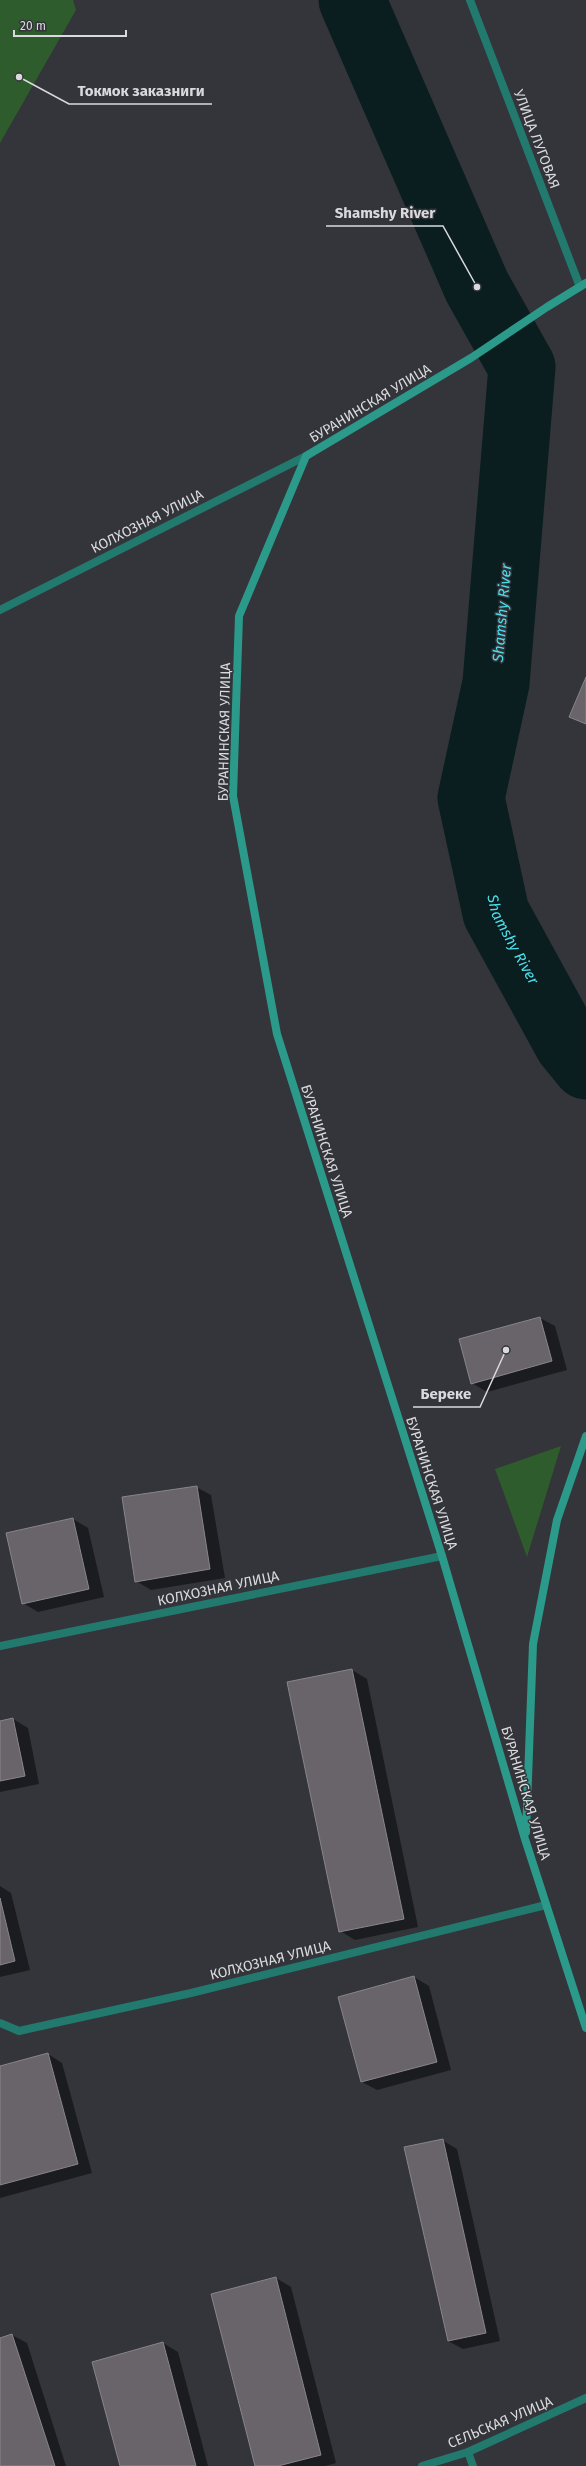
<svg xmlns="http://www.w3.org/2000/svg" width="586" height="2466" font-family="'Fira Sans',sans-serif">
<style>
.green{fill:#2f5c2c}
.shadow{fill:#0007}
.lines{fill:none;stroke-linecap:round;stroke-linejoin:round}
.river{stroke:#0a1d1f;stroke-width:67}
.building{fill:#68646a;stroke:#89858b}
.lane{stroke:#22796d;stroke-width:8}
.street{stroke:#22796d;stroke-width:8}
.secondary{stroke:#2b9a8a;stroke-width:8}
.labels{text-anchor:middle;stroke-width:3;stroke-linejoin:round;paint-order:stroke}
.street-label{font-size:14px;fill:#dadade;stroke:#33353a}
.water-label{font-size:15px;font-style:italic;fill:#4ddfec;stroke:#33353a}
.leader{fill:none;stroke:#dadade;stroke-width:1.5}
.callout-dot{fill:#dadade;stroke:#33353a;stroke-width:1.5}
.callout-label{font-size:15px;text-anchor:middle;font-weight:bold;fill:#dadade;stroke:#33353a;stroke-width:3;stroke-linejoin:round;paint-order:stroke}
</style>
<rect width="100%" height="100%" fill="#33353a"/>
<!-- green -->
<path class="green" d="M0 0H73L76 10 0 143Z
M561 1446 527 1557 495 1469Z"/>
<!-- shadow -->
<path class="shadow" d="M540 1318 555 1326 567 1370 487 1392 472 1383Z
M196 1487 211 1495 225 1578 151 1590 136 1581Z
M73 1519 88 1528 104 1597 38 1612 23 1603Z
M352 1670 367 1679 418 1927 355 1940 340 1931Z
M13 1719 28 1728 39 1784 0 1792V1722Z
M0 1886 11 1893 30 1970 0 1977Z
M414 1977 429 1986 451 2070 377 2090 362 2082Z
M48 2054 62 2063 92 2173 0 2198V2067Z
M442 2140 457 2149 500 2341 463 2349 448 2341Z
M276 2278 291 2287 336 2463 325 2466H256Z
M12 2335 27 2343 66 2466H0V2339Z
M163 2343 178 2352 208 2466H121Z"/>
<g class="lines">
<!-- river -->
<path class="river" id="s1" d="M352 0 477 287 522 367 496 683 471 798 496 913 568 1044 586 1066"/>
</g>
<!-- building -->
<path class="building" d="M586 677V724L569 717Z
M540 1317 552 1361 471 1384 459 1339Z
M197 1486 210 1569 135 1582 122 1497Z
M73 1518 89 1589 22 1604 6 1533Z
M352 1669 404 1919 339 1932 287 1682Z
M13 1718 25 1776 0 1781V1721Z
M0 1898 15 1961 0 1965Z
M414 1976 437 2062 361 2082 338 1997Z
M48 2053 78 2164 0 2185V2066Z
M443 2139 486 2333 448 2341 404 2147Z
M276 2277 321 2455 278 2466H255L211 2294Z
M12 2334 55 2466H0V2338Z
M163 2342 196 2466H120L92 2362Z"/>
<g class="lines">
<!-- lane -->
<path class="lane" d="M0 2023 19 2031 191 1993 546 1905
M468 2452 473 2466"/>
<!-- street -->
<path class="street" d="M470 0 580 287
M0 610 306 456
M0 1646 442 1556
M422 2466 468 2452 586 2398"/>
<!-- secondary -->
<path class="secondary" d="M586 283 547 307 471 358 306 456 239 616 233 796 277 1034 442 1556 525 1839 586 2028
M526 1832 533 1644 557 1520 586 1436"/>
</g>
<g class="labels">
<!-- street labels -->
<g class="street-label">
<text transform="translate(537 139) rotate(69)" y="5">УЛИЦА ЛУГОВАЯ</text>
<text transform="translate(370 403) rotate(-31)" y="5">БУРАНИНСКАЯ УЛИЦА</text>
<text transform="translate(147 521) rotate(-27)" y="5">КОЛХОЗНАЯ УЛИЦА</text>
<text transform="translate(224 732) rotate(-89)" y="5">БУРАНИНСКАЯ УЛИЦА</text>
<text transform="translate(327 1151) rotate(72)" y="5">БУРАНИНСКАЯ УЛИЦА</text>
<text transform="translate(432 1483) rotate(72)" y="5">БУРАНИНСКАЯ УЛИЦА</text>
<text transform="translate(218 1588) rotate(-12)" y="5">КОЛХОЗНАЯ УЛИЦА</text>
<text transform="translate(526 1793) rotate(73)" y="5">БУРАНИНСКАЯ УЛИЦА</text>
<text transform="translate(270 1960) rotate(-14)" y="5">КОЛХОЗНАЯ УЛИЦА</text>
<text transform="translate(500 2422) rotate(-23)" y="5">СЕЛЬСКАЯ УЛИЦА</text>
</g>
<!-- water labels -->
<g class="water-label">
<text transform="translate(502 613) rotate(-85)" y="5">Shamshy River</text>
<text dy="5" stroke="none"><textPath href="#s1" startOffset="988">Shamshy River</textPath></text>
</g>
</g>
<!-- callouts -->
<path class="leader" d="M19 77L69 104H212M477 287L443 226H326M506 1350L480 1407H413"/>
<g class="callout-dot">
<circle cx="19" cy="77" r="4"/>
<circle cx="477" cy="287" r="4"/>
<circle cx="506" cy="1350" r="4"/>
</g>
<g class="callout-label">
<text x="141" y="96">Токмок заказниги</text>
<text x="385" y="218">Shamshy River</text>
<text x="446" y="1399">Береке</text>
</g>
<!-- scale -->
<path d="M14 30v6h112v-6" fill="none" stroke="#dadade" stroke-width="2"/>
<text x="20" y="30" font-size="12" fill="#dadade" stroke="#33353a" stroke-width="3" paint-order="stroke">20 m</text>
</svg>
